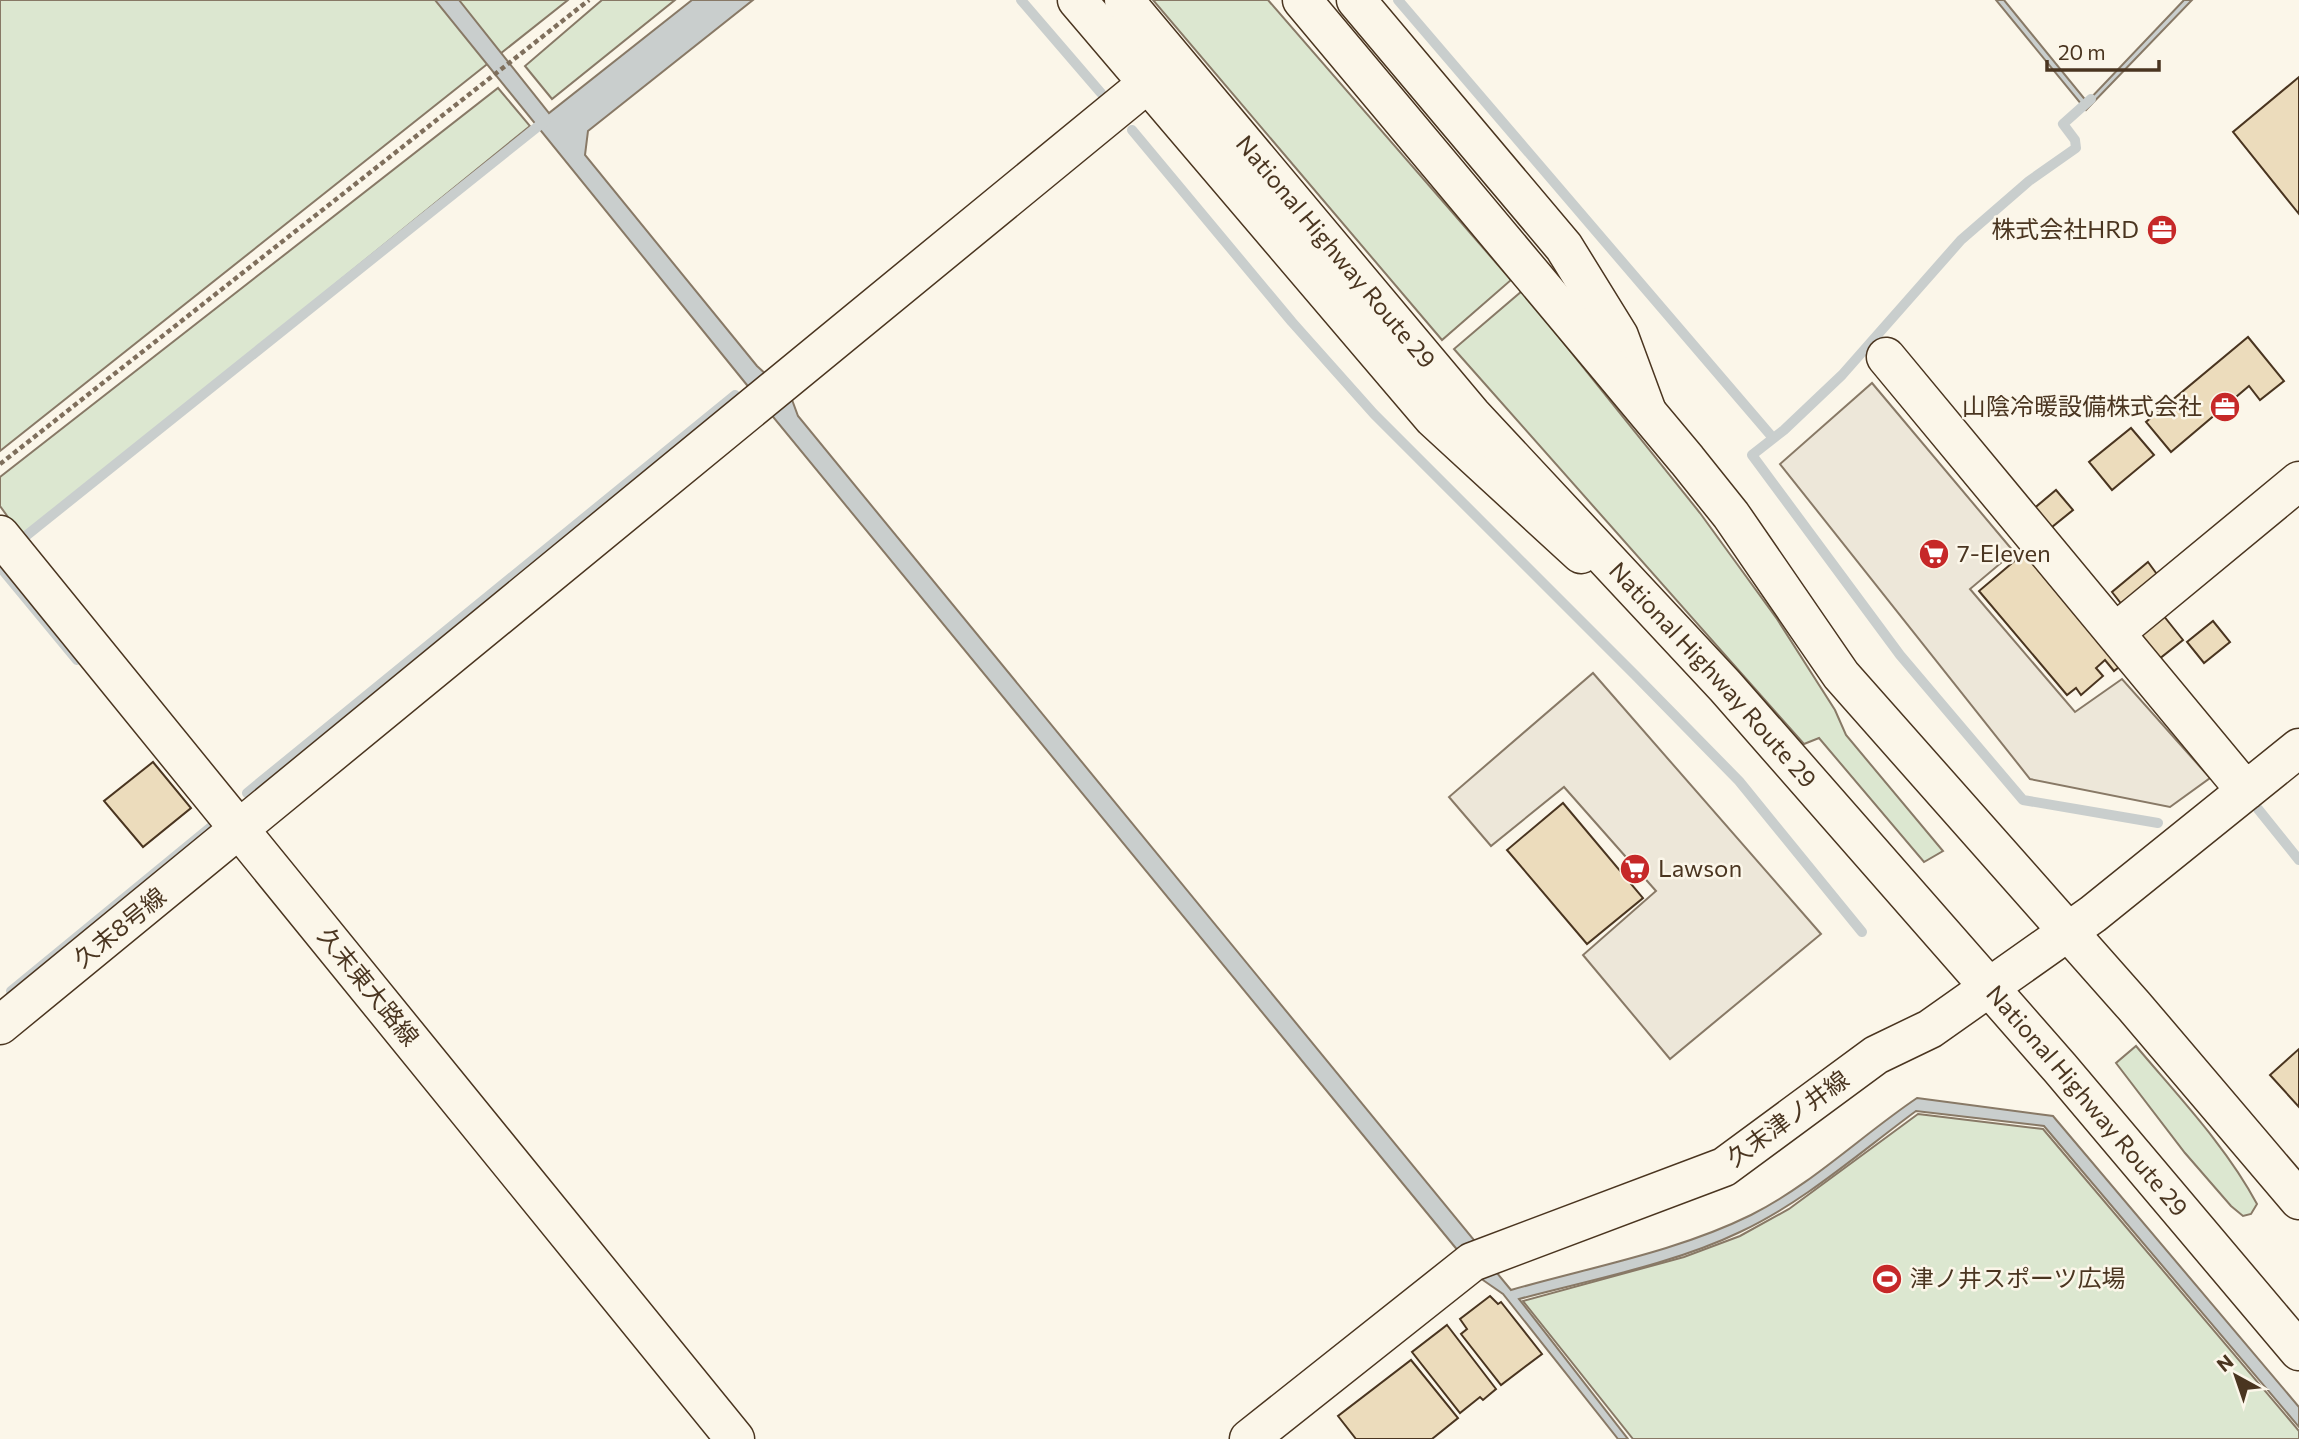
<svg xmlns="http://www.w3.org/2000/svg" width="2299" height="1439" font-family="Commissioner,'Noto Sans JP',sans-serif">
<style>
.green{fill:#dce7d0;stroke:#887966;stroke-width:2}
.parking{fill:#ede7d9;stroke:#887966;stroke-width:2}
.water{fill:#c9cecd;stroke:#887966;stroke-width:2}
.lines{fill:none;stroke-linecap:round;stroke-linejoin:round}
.stream{stroke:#c9cecd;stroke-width:10}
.building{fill:#ecdcbc;stroke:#4a3520;stroke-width:2}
.minor-casing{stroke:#4a3520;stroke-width:41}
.highway-casing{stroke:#4a3520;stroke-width:41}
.path{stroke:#7f6f5c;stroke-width:4.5;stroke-dasharray:5 3.5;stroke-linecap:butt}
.minor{stroke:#fbf6e9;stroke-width:38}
.highway{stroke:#fbf6e9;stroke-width:38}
.labels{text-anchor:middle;stroke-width:5;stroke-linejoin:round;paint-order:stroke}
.poi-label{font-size:24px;fill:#4a3520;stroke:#fbf6e9;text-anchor:start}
.street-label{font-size:24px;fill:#4a3520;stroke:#fbf6e9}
</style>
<rect width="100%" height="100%" fill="#fbf6e9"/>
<!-- green -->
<path class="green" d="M0 0H568L0 451Z
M602 0H675L552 99 525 66Z
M1153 0H1268L1511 280 1442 340Z
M498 88 530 126 23 538 0 506V477Z
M1522 291 1700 513 1777 619 1835 710 1846 735 1943 851 1924 862 1819 738 1804 744 1454 349Z
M2136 1046C2178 1096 2226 1146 2257 1204L2251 1214 2243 1216 2231 1206 2185 1153 2116 1063Z
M1918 1114 2043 1129 2299 1431V1439H1633L1523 1301 1684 1257 1740 1236 1789 1209Z"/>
<!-- parking -->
<path class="parking" d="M1872 383 2014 552 1970 589 2075 712 2122 679 2210 778 2170 807 2030 779 1780 464Z
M1593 673 1821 934 1670 1059 1583 955 1656 891 1564 787 1491 846 1449 797Z"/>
<!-- water -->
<path class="water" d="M435 0H459L549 113 692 0H753L588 131 585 155 757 366 791 397 798 416 1474 1240 1459 1252 751 390Z
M1996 0H2004L2087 102 2184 0H2192L2086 110Z
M1917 1098 2053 1116 2299 1407V1427L2044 1126 1916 1111C1859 1153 1804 1202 1740 1232 1674 1264 1590 1280 1519 1299L1628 1439H1618L1503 1294 1480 1278 1492 1267 1511 1290C1591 1267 1676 1252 1751 1215 1811 1185 1862 1135 1917 1098Z"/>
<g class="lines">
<!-- stream -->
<path class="stream" d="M1021 0 1101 93
M1398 0 1773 438
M2091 99 2063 124 2075 140 2076 148 2029 181 1961 240 1842 375 1784 430 1752 455 1900 655 2023 800 2158 823
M1132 130 1292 322 1374 414 1635 675 1739 781 1862 932
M27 535 546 120
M0 567 77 660
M247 793 735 395
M2258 809 2299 860
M11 991 212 826"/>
</g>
<!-- building -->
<path class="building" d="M2299 77V214L2233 132Z
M2248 337 2284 381 2260 400 2249 386 2171 452 2146 422Z
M2131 428 2154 455 2112 490 2089 462Z
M2056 490 2073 510 2047 531 2031 511Z
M2024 553 2119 667 2114 671 2105 660 2096 668 2103 676 2081 695 2076 688 2067 695 1979 591Z
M2148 562 2159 577 2123 606 2112 592Z
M2159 610 2183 640 2154 663 2130 635Z
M2213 621 2230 642 2204 663 2187 642Z
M153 762 191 808 143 847 104 801Z
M1563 803 1643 898 1587 944 1507 850Z
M2299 1049V1107L2270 1075Z
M1490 1296 1498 1304 1501 1302 1542 1354 1501 1385 1461 1334 1467 1329 1460 1319Z
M1447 1325 1496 1389 1483 1400 1480 1397 1460 1413 1412 1352Z
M1411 1360 1458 1418 1432 1439H1356L1338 1416Z"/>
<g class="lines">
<!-- minor casing -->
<g class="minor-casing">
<path id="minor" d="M1077 0 1433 418 1581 554
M1356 0 1564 247 1619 336 1646 409
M1886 357 2246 791
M0 535 735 1439
M2115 633 2299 481
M0 1025 1148 83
M1249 1439 1472 1262 1724 1167 1876 1055 1930 1029 2093 914 2299 748"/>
</g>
<!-- highway casing -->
<g class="highway-casing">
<g id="highway">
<path id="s1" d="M1124 0 1472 415 1725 686 2060 1068 2299 1351"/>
<path d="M1302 0 1687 460 1731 515 1841 675 2134 1006 2299 1200"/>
</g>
</g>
<!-- path -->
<path class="path" d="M0 464 589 0"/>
<!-- minor -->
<use href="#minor" class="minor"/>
<!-- highway -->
<use href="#highway" class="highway"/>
</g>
<!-- icons -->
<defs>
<g id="office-disc" transform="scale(1.575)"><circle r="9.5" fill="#c62828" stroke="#fbf6e9"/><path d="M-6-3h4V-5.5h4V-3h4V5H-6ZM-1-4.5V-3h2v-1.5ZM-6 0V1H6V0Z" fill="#fff"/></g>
<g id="supermarket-disc" transform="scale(1.575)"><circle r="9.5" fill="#c62828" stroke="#fbf6e9"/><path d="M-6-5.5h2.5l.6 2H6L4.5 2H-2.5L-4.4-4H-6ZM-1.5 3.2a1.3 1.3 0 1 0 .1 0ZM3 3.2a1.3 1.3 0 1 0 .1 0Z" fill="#fff"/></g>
<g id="stadium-disc" transform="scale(1.575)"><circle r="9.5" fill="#c62828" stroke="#fbf6e9"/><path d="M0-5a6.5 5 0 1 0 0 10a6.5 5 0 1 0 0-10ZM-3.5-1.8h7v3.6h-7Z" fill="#fff"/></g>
</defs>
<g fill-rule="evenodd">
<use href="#office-disc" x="2162" y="230"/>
<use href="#office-disc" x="2225" y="407"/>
<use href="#supermarket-disc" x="1934" y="554"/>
<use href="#supermarket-disc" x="1635" y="869"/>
<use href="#stadium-disc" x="1887" y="1279"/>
</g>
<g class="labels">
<!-- poi labels -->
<g class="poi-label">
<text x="2139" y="238" text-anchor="end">株式会社HRD</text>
<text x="2202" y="415" text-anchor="end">山陰冷暖設備株式会社</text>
<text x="1957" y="562">7-Eleven</text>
<text x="1658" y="877">Lawson</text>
<text x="1910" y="1287">津ノ井スポーツ広場</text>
</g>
<!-- street labels -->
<g class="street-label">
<text dy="8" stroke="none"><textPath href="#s1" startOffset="329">National Highway Route 29</textPath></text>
<text dy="8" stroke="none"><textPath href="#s1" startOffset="896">National Highway Route 29</textPath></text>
<text transform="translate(120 928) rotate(-39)" y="8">久末8号線</text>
<text transform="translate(368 987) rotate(51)" y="8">久末東大路線</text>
<text dy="8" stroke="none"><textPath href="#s1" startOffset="1463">National Highway Route 29</textPath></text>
<text transform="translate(1788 1119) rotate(-36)" y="8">久末津ノ井線</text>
</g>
</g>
<!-- north arrow -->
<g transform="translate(2236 1376) rotate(320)" stroke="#fbf6e9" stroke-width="5" paint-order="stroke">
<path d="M0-5L12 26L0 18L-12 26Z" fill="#4a3520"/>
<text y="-10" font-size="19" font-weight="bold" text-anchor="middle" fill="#4a3520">N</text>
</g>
<!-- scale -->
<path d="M2047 60v10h112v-10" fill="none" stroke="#4a3520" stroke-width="3.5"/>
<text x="2058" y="60" font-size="21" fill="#4a3520" stroke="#fbf6e9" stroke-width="5" paint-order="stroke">20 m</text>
</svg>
